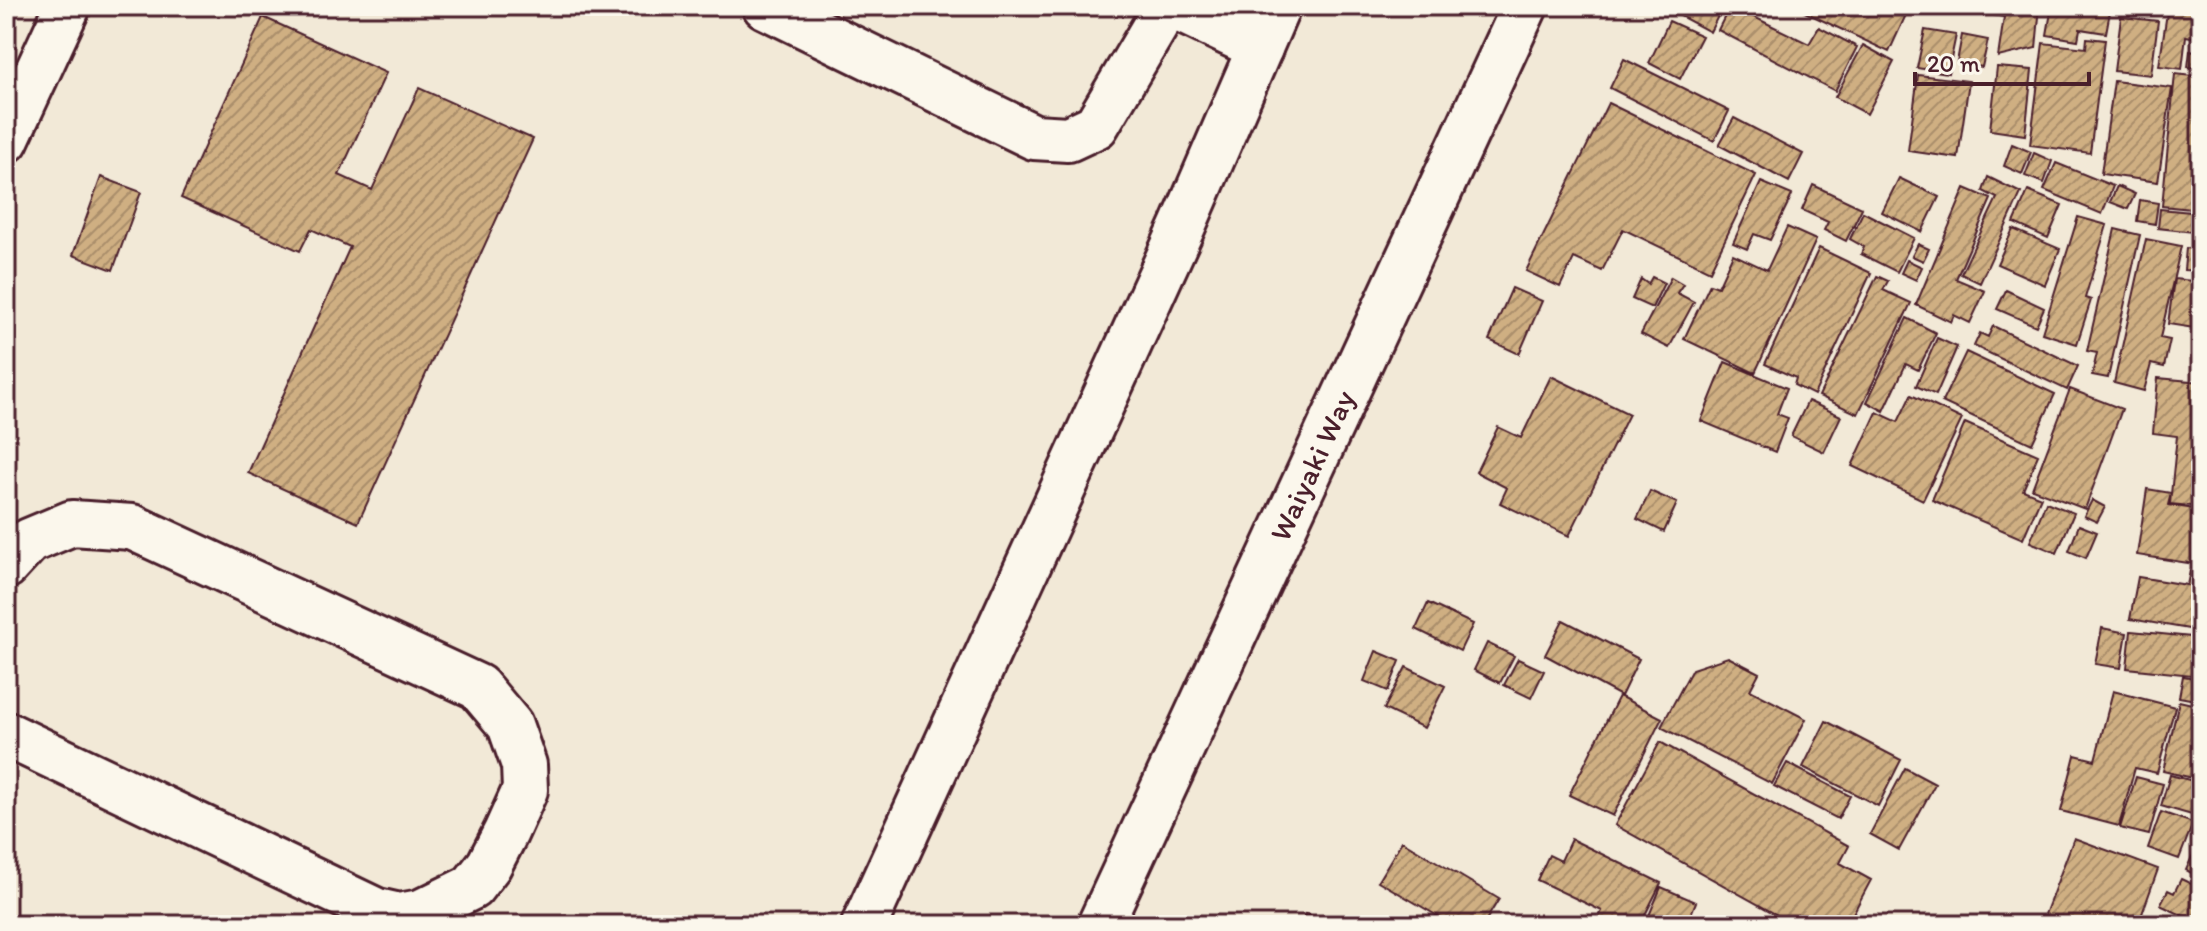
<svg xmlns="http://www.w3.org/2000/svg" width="2207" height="931" font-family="Itim,sans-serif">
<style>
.building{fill:url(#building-hatch);stroke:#4a1f2b;stroke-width:2}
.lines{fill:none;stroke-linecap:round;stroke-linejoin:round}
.minor-casing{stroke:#4a1f2b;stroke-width:50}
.highway-casing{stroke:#4a1f2b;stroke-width:50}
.minor{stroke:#fbf7ec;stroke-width:44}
.highway{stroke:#fbf7ec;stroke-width:44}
.labels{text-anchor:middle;stroke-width:6;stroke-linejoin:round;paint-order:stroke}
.street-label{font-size:30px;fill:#4a1f2b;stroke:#fbf7ec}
</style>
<defs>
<pattern id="building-hatch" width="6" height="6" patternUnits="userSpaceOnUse" patternTransform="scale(2)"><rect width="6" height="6" fill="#cfaf82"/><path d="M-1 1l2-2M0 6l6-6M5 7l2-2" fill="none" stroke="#aa8e6b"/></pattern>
</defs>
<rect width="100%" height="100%" fill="#f2e9d7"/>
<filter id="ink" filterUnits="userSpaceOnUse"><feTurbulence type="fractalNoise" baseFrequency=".0125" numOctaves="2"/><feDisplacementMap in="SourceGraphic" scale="16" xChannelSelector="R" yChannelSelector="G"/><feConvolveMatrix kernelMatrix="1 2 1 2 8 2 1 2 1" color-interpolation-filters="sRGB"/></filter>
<g filter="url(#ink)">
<!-- building -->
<path class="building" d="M1673 6H1723L1710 32 1671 11Z
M1730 6H1758L1752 16 1809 44 1819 27 1857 47 1835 91 1718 30Z
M1792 6H1910L1889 52Z
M1964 6H2040L2036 48 1998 57 2004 17 1964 10Z
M2052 6H2111L2106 33 2080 29 2078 40 2047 35Z
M2168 6H2201V39L2186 36 2182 69 2159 66Z
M263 17 386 73 339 175 372 190 419 88 533 139 358 523 248 473 350 247 311 229 300 251 181 198Z
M2121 17 2158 21 2151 75 2114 71Z
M1669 21 1702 36 1680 79 1649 63Z
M1925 30 1956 35 1948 73 1917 68Z
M1962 35 1988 40 1982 67 1957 62Z
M2087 38 2105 40 2090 153 2030 145 2043 43 2086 48Z
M1863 45 1894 62 1867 114 1835 97Z
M2190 51 2201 53V68L2188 67Z
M1624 59 1729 111 1714 141 1610 88Z
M1997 67 2032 70 2025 135 1990 130Z
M2175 74 2201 77V210L2162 206Z
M1918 75 1969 81 1958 158 1908 151Z
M2114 81 2172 88 2158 182 2101 174Z
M1608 103 1756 175 1710 271 1623 229 1602 271 1574 258 1560 287 1526 271Z
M1734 118 1803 154 1789 182 1719 145Z
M2012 144 2031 152 2022 174 2004 166Z
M2034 153 2052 161 2044 183 2025 176Z
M2056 163 2113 186 2102 214 2044 190Z
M101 177 141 192 113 270 73 255Z
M1988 177 2021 193 1980 283 1961 274 1997 198 1983 191Z
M1899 178 1939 197 1922 232 1882 212Z
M1761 182 1792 195 1770 240 1754 234 1747 249 1733 243Z
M1813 185 1862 208 1846 241 1824 230 1828 222 1802 210Z
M2117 186 2135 194 2128 209 2110 202Z
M1965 188 1991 199 1956 279 1985 291 1970 323 1954 315 1951 322 1916 305Z
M2028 191 2062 205 2048 238 2014 223Z
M2140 200 2158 203 2155 224 2137 221Z
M2160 209 2201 213V243L2193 242 2194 232 2158 228Z
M1863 212 1914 238 1897 272 1861 254 1864 247 1850 239Z
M2078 217 2107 225 2085 298 2091 300 2077 344 2042 333Z
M1787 227 1816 240 1755 373 1684 339 1710 284 1718 287 1733 254 1767 270Z
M2013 229 2060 249 2045 285 1997 264Z
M2115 229 2140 235 2108 378 2092 375 2097 353 2087 351Z
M2146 239 2181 246 2160 338 2170 340 2164 367 2151 364 2144 391 2114 383Z
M1918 244 1929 249 1923 261 1912 256Z
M1819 248 1871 273 1814 395 1794 385 1796 378 1765 364Z
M2186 248 2201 249V271L2184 270Z
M1907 260 1922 267 1916 280 1901 273Z
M1877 276 1888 281 1883 290 1911 303 1858 414 1819 396Z
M1652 277 1664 283 1652 308 1632 299 1641 279 1648 284Z
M1671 277 1683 284 1677 293 1694 302 1669 348 1641 334Z
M2174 279 2201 282V329L2168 324Z
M1512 288 1542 301 1519 354 1489 340Z
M2006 290 2044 308 2036 326 1997 309Z
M1907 318 1936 333 1918 370 1906 364 1884 411 1867 402Z
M1993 326 2078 366 2067 390 1974 346 1980 333 1988 337Z
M1937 338 1957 347 1936 395 1916 386Z
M1966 352 2055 394 2032 444 1942 402Z
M1725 362 1787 388 1777 414 1788 418 1775 452 1701 421Z
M1551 376 1629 414 1569 536 1500 503 1507 488 1476 472 1498 427 1521 438Z
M2158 378 2201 382V507L2170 504 2177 436 2153 433Z
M2070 389 2122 409 2085 509 2032 489Z
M1911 395 1962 419 1923 500 1852 466 1877 412 1898 422Z
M1808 401 1841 416 1824 452 1791 436Z
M1965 423 2038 455 2023 490 2041 497 2023 539 1932 500Z
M2147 489 2171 493 2168 505 2201 510V565L2137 555Z
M1650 491 1677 503 1664 532 1637 519Z
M2092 500 2105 507 2097 522 2084 516Z
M2046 502 2074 513 2057 553 2030 542Z
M2079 525 2097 532 2086 558 2069 551Z
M2190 571 2201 573V631L2130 619 2138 577 2187 585Z
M1428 603 1473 624 1460 651 1416 629Z
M1563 620 1639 659 1621 696 1545 655Z
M2102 628 2127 633 2121 668 2095 664Z
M2131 631 2201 638V676L2127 668Z
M1487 643 1514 656 1500 683 1474 670Z
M1376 651 1400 661 1388 691 1364 681Z
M1728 657 1759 673 1750 690 1806 719 1772 784 1661 727 1692 669Z
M1518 659 1544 671 1531 698 1504 685Z
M1406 667 1445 686 1424 728 1384 709Z
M2183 676 2201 679V701L2179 697Z
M2113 691 2175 707 2157 773 2135 768 2119 826 2061 811 2075 755 2095 760Z
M1619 696 1662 718 1613 816 1569 795Z
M2179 701 2201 706V780L2163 771Z
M1826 721 1901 760 1878 806 1803 767Z
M1660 742 1849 846 1840 863 1871 880 1847 925H1795L1615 825Z
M1787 763 1850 796 1838 819 1774 786Z
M1905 768 1935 784 1899 850 1870 834Z
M2170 775 2201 783 2195 816 2161 806Z
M2136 777 2163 784 2149 835 2120 828Z
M2161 812 2193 823 2179 859 2148 848Z
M2074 838 2158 869 2138 925H2041Z
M1571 839 1661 883 1640 925H1595L1602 911 1537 880 1549 855 1561 861Z
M1402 841 1499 899 1483 925H1453L1378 881Z
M2195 850 2201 853V878L2186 870Z
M2181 879 2200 888 2195 900 2201 903V924L2160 905 2168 890 2174 893Z
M1661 887 1696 902 1688 921 1698 925H1645Z
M1305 914 1346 925H1302Z
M2163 915 2179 925H2157Z"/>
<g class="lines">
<!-- minor casing -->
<g class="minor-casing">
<path id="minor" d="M765 6 1034 137 1068 139 1096 126 1167 6
M1172 6 1260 48
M6 140 68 6
M6 566 29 541 72 523 132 527 478 687 510 725 524 765 525 790 506 832 489 865 472 887 421 912 399 916 377 911 6 734"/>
</g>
<!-- highway casing -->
<g class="highway-casing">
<g id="highway">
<path d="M864 925 1183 226 1278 6"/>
<path id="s1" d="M1100 925 1525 6"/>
</g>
</g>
<!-- minor -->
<use href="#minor" class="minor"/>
<!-- highway -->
<use href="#highway" class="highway"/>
</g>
</g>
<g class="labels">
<!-- street labels -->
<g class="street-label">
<text dy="10" stroke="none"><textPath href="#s1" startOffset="506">Waiyaki Way</textPath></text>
</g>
</g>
<!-- margin -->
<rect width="2207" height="931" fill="none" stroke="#fbf7ec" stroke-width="32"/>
<rect x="16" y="16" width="2175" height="899" fill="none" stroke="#4a1f2b" stroke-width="3" filter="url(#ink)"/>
<!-- scale -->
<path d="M1915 72v12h174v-12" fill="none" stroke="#4a1f2b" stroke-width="4"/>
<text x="1927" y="72" font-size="24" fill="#4a1f2b" stroke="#fbf7ec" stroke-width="6" paint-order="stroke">20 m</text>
</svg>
